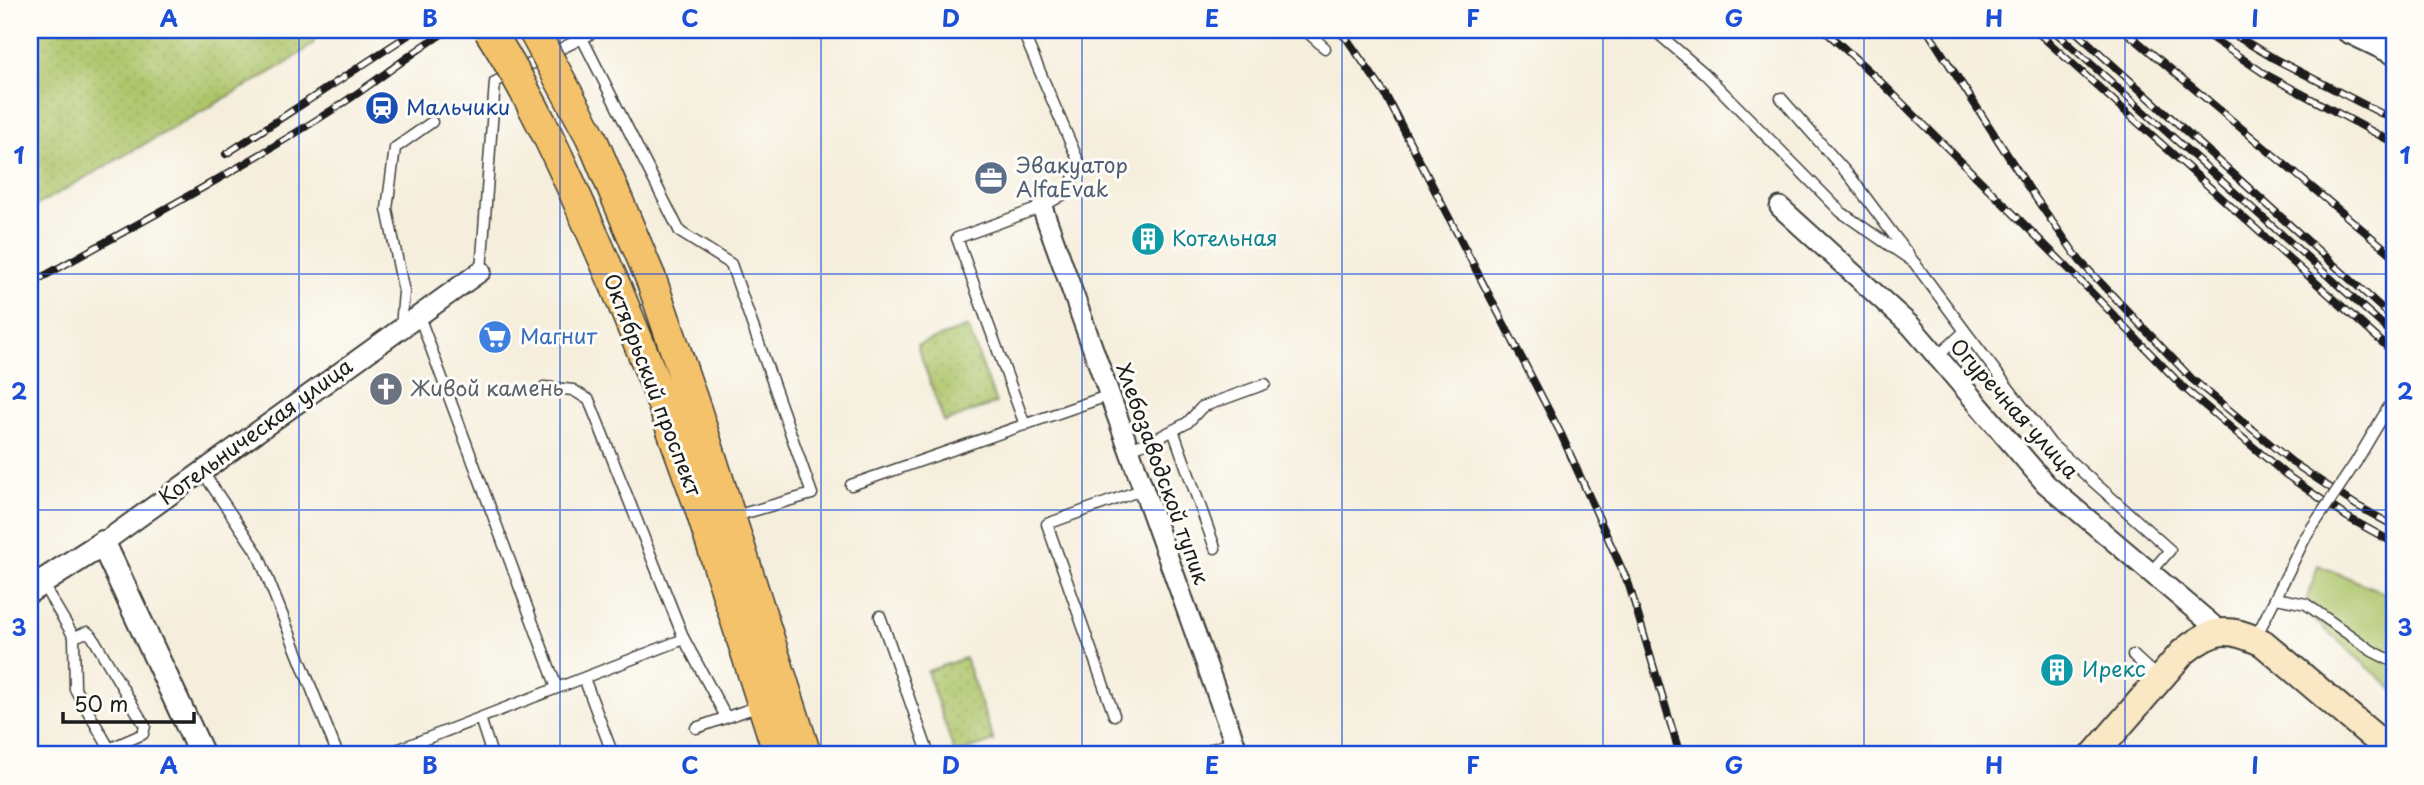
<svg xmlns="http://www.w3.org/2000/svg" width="2424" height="785" font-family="'Playpen Sans',sans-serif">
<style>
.park{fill:url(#park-dots);stroke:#657043;stroke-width:2}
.garden{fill:#aec56a;stroke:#657043;stroke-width:2}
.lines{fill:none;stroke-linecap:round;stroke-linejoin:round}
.service-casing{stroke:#3d3c39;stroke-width:13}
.minor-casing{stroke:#3d3c39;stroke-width:23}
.tertiary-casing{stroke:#3d3c39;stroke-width:28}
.secondary-casing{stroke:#3d3c39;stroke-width:30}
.primary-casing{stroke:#3d3c39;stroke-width:33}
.service{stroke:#fff;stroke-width:10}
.minor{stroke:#fff;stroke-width:19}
.tertiary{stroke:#fff;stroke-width:24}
.secondary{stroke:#fae7c3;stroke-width:26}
.primary{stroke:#f3c26a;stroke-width:30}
.rail-casing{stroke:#1c1c1c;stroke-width:8}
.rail{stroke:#fdfcf7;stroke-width:5;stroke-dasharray:16;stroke-linecap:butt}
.service-bridge-casing{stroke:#3d3c39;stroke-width:13;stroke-linecap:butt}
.primary-bridge-casing{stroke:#3d3c39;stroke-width:33;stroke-linecap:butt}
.service-bridge{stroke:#fff;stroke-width:10}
.primary-bridge{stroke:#f3c26a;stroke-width:30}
.grid{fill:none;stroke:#1d4ed8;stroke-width:2;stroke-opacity:0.55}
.labels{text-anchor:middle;stroke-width:6;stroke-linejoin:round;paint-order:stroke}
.transit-label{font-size:21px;fill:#164399;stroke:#fdfcf7;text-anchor:start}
.service-label{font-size:21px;fill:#4e5e75;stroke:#fdfcf7;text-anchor:start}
.culture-label{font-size:21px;fill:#0d838f;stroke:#fdfcf7;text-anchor:start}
.shop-label{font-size:21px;fill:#366cbe;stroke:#fdfcf7;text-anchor:start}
.street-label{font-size:21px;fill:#1c1c1c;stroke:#fdfcf7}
.worship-label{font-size:21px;fill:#5b616d;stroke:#fdfcf7;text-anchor:start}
.neatline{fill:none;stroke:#1d4ed8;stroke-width:2.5}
.grid-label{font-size:23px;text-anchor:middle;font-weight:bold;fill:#1d4ed8}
</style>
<defs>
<pattern id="park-dots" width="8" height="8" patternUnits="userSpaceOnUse" patternTransform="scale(1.75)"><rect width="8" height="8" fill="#aec56a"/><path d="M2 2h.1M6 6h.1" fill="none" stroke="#95a95b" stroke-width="1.8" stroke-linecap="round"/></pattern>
</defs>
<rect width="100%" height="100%" fill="#fdfcf7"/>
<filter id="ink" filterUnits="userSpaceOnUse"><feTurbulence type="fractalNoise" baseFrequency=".0143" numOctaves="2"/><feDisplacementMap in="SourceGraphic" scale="14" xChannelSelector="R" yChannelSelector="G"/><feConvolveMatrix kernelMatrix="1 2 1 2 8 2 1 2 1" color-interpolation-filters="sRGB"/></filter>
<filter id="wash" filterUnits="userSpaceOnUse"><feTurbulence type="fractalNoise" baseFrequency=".00686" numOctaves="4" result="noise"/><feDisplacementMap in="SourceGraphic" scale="28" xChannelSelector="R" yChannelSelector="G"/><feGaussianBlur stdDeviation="1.57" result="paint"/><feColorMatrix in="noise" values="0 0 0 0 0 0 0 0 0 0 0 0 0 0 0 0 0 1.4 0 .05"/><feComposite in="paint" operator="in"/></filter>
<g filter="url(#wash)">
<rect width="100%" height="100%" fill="#f5eedc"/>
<!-- park -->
<path class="park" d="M30 30H315L313 44 287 63 30 209Z
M968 327 996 403 944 422 917 345Z
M965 658 994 741 955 754 927 671Z"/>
<!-- garden -->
<path class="garden" d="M2318 565 2394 597V690L2304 611Z"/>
</g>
<g filter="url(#ink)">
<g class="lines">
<!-- service casing -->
<g class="service-casing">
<path id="service" d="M584 30 582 38 680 232 731 264 812 494 735 516
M1022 30 1080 165 1066 193 1042 207 957 238 1025 425
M1305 30 1325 48
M1654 30 1704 73 1841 212 1915 263
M1781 98 1852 179 1965 331
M481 271 495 82 598 30
M419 316 557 688
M401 327 404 292 387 209 395 148 432 122
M1937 357 1965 331 2051 444 2170 550 2151 572
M544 387 573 390 589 400 684 639 726 717
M1173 430 1215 548
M1129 449 1154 440 1187 423 1202 407 1265 384
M2356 462 2394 398
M202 471 258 554 338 755
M851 485 1110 395
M42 583 74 637 87 632 92 636 145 726 143 734 111 748 108 746 75 689 74 637
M2276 598 2306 604 2372 651 2394 662
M880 616 929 755
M2255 639 2305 538
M2133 655 2158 678
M584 678 613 755
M1114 715 1047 524 1144 489
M480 718 492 755
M696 728 759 706
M384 755 684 639
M1197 755 1234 741"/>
</g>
<!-- minor casing -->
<g class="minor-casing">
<path id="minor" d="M1042 207 1239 755
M1780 207 1911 326 2046 484 2221 632
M103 543 481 271"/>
</g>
<!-- tertiary casing -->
<g class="tertiary-casing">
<path id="tertiary" d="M2348 30 2394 52
M30 590 103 543 202 755"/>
</g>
<!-- secondary casing -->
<g class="secondary-casing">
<path id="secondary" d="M2094 755 2182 653C2213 628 2227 626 2263 643L2394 754"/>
</g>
<!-- primary casing -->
<g class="primary-casing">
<path id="primary" d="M651 279 697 413 806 755
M616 287 655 383 699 505 779 755"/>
</g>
<!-- service -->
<use href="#service" class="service"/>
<!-- minor -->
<use href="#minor" class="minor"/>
<!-- tertiary -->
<use href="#tertiary" class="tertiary"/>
<!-- secondary -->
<use href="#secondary" class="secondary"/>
<!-- primary -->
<use href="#primary" class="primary"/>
<!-- rail casing -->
<g class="rail-casing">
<path id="rail" d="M1336 30 1347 39 1385 94 1561 434 1629 585 1680 755
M1824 30 1879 80 2068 268 2183 387 2285 474 2347 517 2394 543
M1927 30 2030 190 2080 261 2192 379 2292 462 2356 505 2394 526
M2035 30 2394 353
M2053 30 2394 335
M2074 30 2394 319
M2124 30 2394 256
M2200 30 2265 74 2394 143
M2226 30 2275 59 2394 120
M226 154 416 30
M30 284C135 225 242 169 343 103 379 80 412 52 448 30"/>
</g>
<!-- rail -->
<use href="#rail" class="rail"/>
<!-- service-bridge casing -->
<g class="service-bridge-casing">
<path id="service-bridge" d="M2305 538 2356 462"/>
</g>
<!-- primary-bridge casing -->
<g class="primary-bridge-casing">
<path id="primary-bridge" d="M489 30C541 111 577 199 616 287
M533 30 591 137 651 279"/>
</g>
<!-- service-bridge -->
<use href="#service-bridge" class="service-bridge"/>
<!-- primary-bridge -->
<use href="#primary-bridge" class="primary-bridge"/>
</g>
</g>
<!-- grid -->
<path class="grid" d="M299 30V755M560 30V755M821 30V755M1082 30V755M1342 30V755M1603 30V755M1864 30V755M2125 30V755M30 274H2394M30 510H2394"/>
<!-- icons -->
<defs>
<g id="station-disc" transform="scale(1.75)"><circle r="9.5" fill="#1a4fb4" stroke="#fdfcf7"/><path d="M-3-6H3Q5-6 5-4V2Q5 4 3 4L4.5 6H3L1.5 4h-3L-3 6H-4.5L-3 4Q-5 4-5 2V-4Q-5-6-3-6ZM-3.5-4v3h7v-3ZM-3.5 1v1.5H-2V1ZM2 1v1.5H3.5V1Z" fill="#fff"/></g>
<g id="office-disc" transform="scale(1.75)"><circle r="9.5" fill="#5c6f8a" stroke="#fdfcf7"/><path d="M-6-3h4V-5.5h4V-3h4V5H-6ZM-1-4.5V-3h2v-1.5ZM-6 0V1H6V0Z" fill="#fff"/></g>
<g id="building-disc" transform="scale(1.75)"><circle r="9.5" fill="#0f9aa8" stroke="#fdfcf7"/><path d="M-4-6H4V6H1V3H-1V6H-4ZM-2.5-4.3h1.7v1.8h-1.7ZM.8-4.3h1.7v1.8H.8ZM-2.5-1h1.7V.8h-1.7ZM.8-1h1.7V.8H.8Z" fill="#fff"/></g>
<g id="supermarket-disc" transform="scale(1.75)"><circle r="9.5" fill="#3f7fe0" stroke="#fdfcf7"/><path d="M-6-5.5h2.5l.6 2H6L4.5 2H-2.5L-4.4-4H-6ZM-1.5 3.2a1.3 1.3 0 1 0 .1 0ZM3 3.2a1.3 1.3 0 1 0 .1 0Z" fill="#fff"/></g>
<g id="church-disc" transform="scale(1.75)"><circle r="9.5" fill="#6b7280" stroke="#fdfcf7"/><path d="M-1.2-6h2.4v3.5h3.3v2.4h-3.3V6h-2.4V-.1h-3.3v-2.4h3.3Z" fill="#fff"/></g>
</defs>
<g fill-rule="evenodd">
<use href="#station-disc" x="382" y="108"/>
<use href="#office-disc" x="991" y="178"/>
<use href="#building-disc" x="1148" y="239"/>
<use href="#supermarket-disc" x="495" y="337"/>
<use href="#church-disc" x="386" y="389"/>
<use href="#building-disc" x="2057" y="670"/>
</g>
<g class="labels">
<!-- transit labels -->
<g class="transit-label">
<text x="406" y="115">Мальчики</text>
</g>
<!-- service labels -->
<g class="service-label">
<text x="1016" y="173">Эвакуатор<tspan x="1016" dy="24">AlfaEvak</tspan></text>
</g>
<!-- culture labels -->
<g class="culture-label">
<text x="1172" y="246">Котельная</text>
<text x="2082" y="677">Ирекс</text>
</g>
<!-- shop labels -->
<g class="shop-label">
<text x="520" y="344">Магнит</text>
</g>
<!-- street labels -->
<g class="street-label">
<text transform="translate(652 385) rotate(69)" y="7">Октябрьский проспект</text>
<text transform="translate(2014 409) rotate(48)" y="7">Огуречная улица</text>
<text transform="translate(256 432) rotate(-36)" y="7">Котельническая улица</text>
<text transform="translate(1162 474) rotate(70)" y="7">Хлебозаводской тупик</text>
</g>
<!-- worship labels -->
<g class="worship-label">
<text x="410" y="396">Живой камень</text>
</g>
</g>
<!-- margin -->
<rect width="2424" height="785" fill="none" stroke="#fdfcf7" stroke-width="77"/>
<!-- scale -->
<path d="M63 712v10h131v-10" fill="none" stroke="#1c1c1c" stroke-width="3.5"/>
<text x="74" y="712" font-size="21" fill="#1c1c1c" stroke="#fdfcf7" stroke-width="5" paint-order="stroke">50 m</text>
<rect x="38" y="38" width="2348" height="708" class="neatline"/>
<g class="grid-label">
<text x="169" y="27">A</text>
<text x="430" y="27">B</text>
<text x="690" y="27">C</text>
<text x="951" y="27">D</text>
<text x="1212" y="27">E</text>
<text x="1473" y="27">F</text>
<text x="1734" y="27">G</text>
<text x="1994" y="27">H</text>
<text x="2255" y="27">I</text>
<text x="19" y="164">1</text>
<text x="2405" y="164">1</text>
<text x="19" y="400">2</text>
<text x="2405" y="400">2</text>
<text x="19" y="636">3</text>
<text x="2405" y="636">3</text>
<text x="169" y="774">A</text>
<text x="430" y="774">B</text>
<text x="690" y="774">C</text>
<text x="951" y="774">D</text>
<text x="1212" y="774">E</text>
<text x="1473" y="774">F</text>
<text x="1734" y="774">G</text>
<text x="1994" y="774">H</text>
<text x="2255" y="774">I</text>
</g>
</svg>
